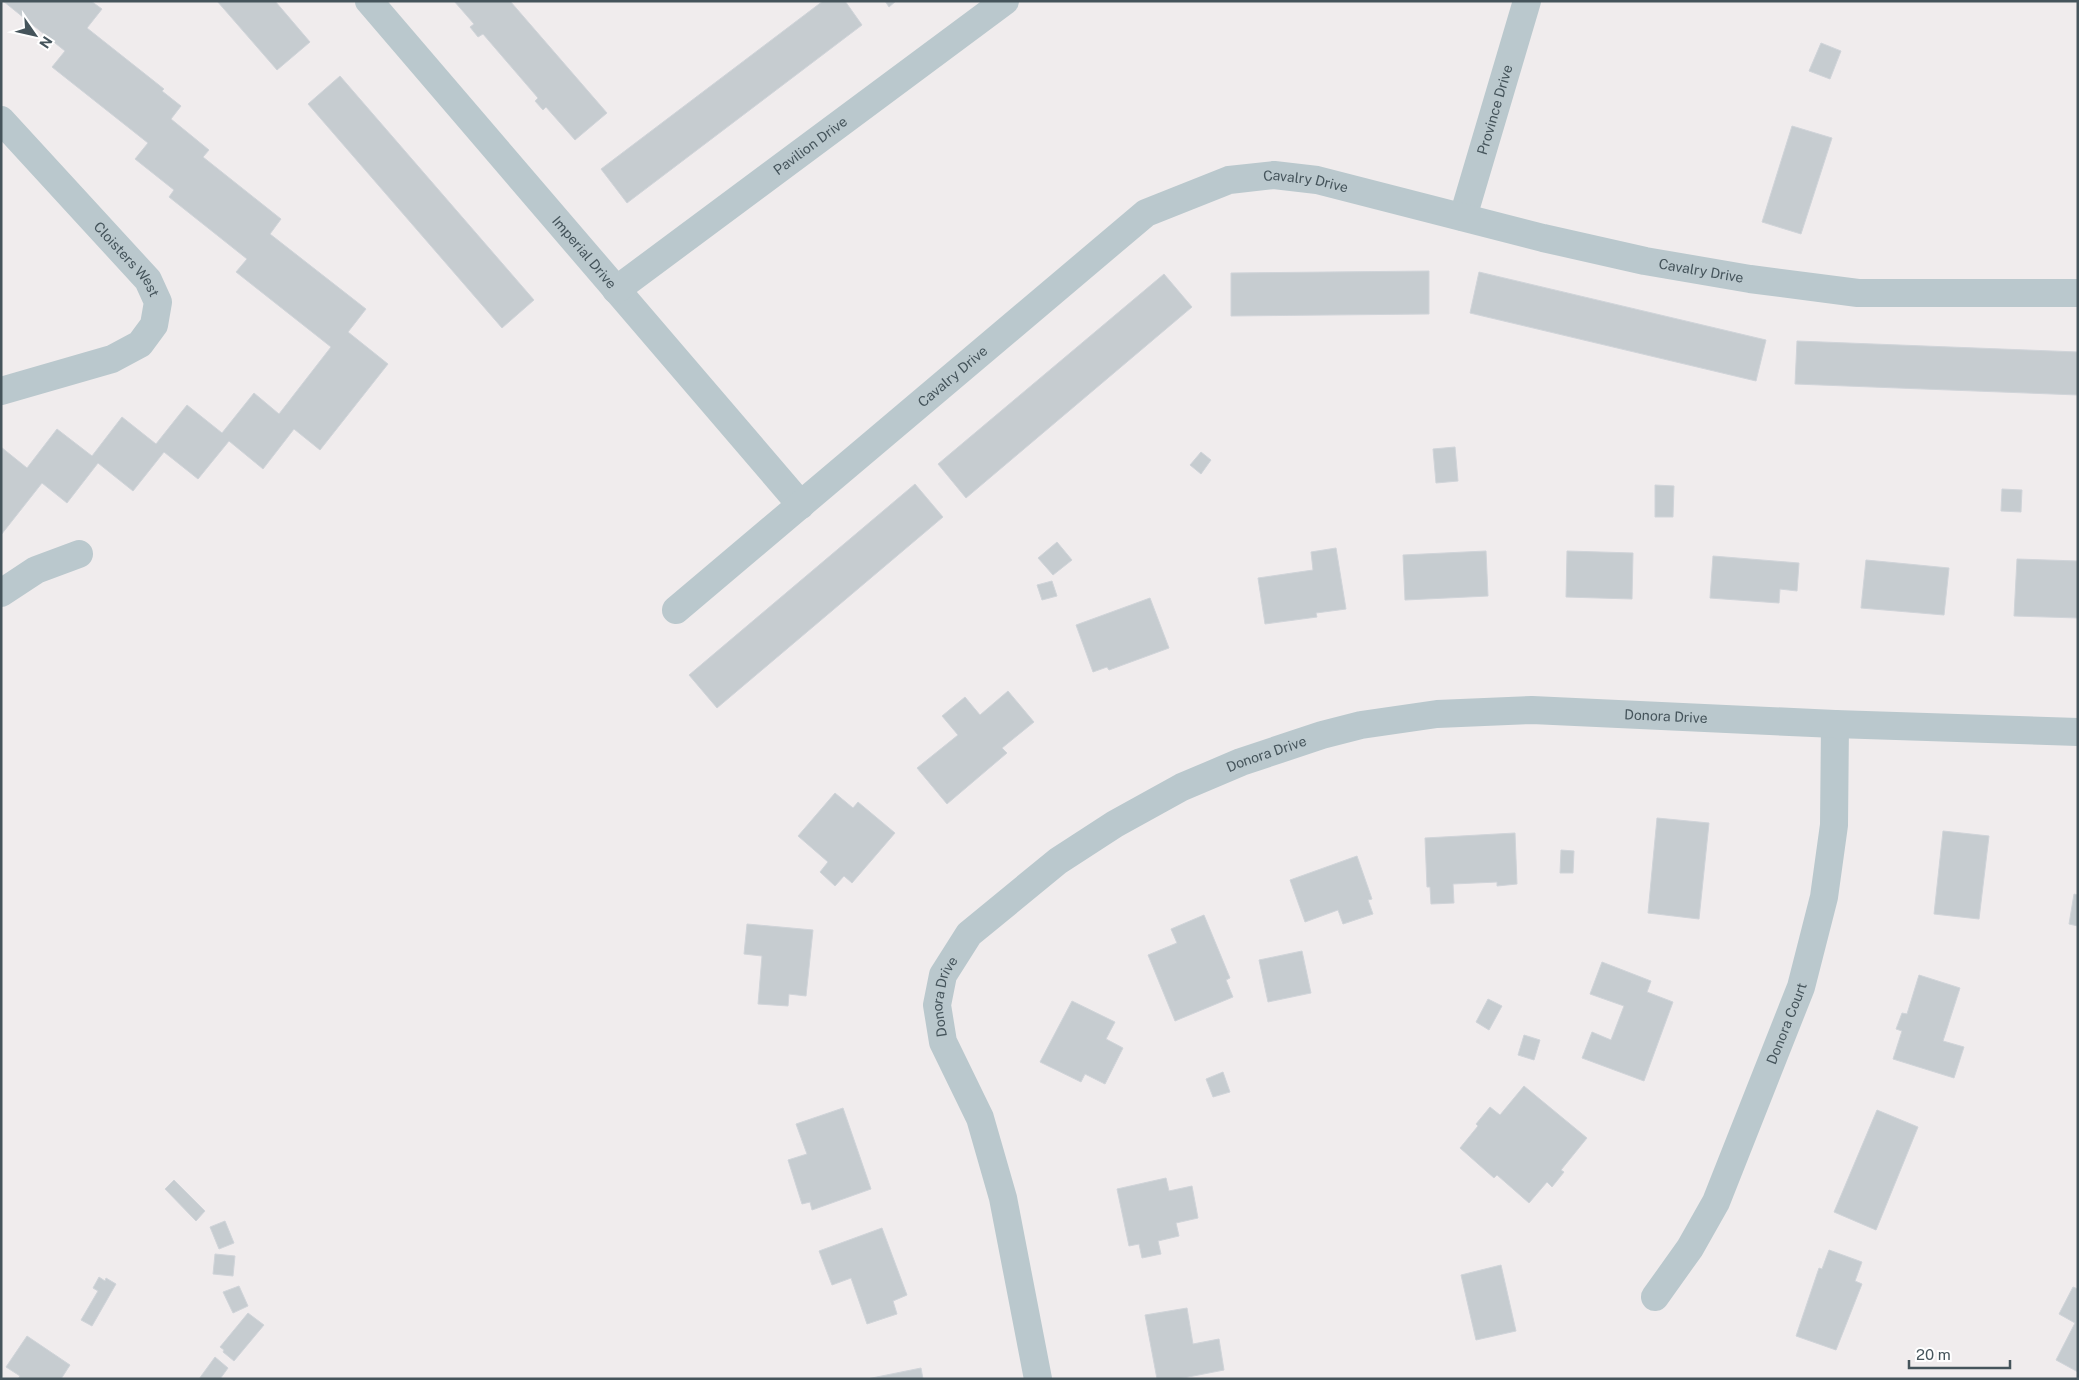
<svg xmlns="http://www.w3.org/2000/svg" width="2079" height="1380" font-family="'Public Sans',sans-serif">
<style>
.building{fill:#c6ccd0;stroke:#d0d4d9}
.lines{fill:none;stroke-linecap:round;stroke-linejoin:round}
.minor{stroke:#bac8cd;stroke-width:28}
.labels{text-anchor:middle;stroke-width:5;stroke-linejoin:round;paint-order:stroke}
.street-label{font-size:14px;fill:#45545b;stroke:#fff}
</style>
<rect width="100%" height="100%" fill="#f0eced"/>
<!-- building -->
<path class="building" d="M3 1H91L102 9 87 28 164 89 162 91 181 106 171 119 209 150 203 157 281 219 270 234 366 309 348 332 388 364 320 450 294 429 263 469 229 441 198 479 164 452 133 491 98 463 67 503 42 483 1 535V447L27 468 57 429 92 456 122 417 156 444 187 405 222 433 254 393 279 414 331 347 236 272 247 259 169 197 174 190 135 159 148 143 52 67 65 51Z
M217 1H275L310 42 277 70Z
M454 1H510L607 113 575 140 546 107 543 110 535 101 538 98 483 34 478 37 470 27 474 24Z
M823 1H845L862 25 627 203 601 169Z
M885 1H896L889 7Z
M1821 43 1841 51 1830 79 1809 71Z
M340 76 534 300 502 328 308 104Z
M1792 126 1832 138 1801 234 1762 222Z
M1429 271V314L1231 316V273Z
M1479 272 1766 340 1756 381 1470 313Z
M1164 274 1192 307 966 498 938 464Z
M1797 341 2078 352V395L1795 384Z
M1455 447 1458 481 1436 483 1433 449Z
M1201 452 1211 460 1201 474 1190 465Z
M915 484 943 517 717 708 689 675Z
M1655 485 1674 486 1673 517H1655Z
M2002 489 2022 490 2021 512 2001 511Z
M1057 542 1072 560 1053 575 1038 558Z
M1336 548 1346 609 1316 613 1317 617 1265 624 1258 578 1313 570 1311 552Z
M1486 551 1488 596 1405 600 1403 555Z
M1567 551 1633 553 1632 599 1566 597Z
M1713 556 1799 563 1797 591 1780 589 1779 603 1710 598Z
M2017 559 2078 561V618L2014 616Z
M1866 560 1949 568 1944 615 1861 608Z
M1052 581 1057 596 1042 600 1037 585Z
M1150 598 1169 648 1109 670 1107 667 1093 672 1076 625Z
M1008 691 1034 722 1002 748 1007 753 947 804 917 768 958 735 942 716 965 697 980 715Z
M835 793 853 808 858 802 895 833 852 883 844 876 835 886 820 872 828 862 798 836Z
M1657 818 1709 823 1699 919 1648 913Z
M1943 831 1989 836 1979 919 1934 914Z
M1515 833 1517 884 1497 886V882L1453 884 1454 903 1431 904 1430 887H1427L1425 838Z
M1561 850 1574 851 1573 873H1560Z
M1357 856 1372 899 1368 900 1373 914 1343 924 1338 910 1305 922 1290 880Z
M2074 894 2078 895V926L2069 924Z
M1204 915 1230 978 1226 980 1233 997 1175 1021 1148 955 1177 943 1171 929Z
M747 924 813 930 806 996 789 994 788 1006 758 1004 762 956 744 954Z
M1302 951 1311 993 1268 1002 1259 960Z
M1602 962 1651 981 1647 992 1673 1002 1644 1081 1582 1058 1592 1032 1611 1040 1624 1006 1590 994Z
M1919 975 1960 988 1943 1041 1964 1047 1954 1078 1893 1059 1902 1031 1896 1029 1902 1013 1907 1014Z
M1488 999 1502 1006 1489 1030 1476 1022Z
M1072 1001 1115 1022 1106 1039 1123 1048 1105 1084 1085 1074 1081 1082 1040 1062Z
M1524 1035 1540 1040 1534 1060 1518 1055Z
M1223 1072 1230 1092 1213 1097 1206 1079Z
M1524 1086 1587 1138 1561 1170 1564 1172 1552 1187 1547 1182 1529 1203 1497 1175 1494 1178 1460 1148 1478 1126 1476 1124 1490 1107 1500 1115Z
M843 1108 871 1189 812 1210 810 1202 802 1204 788 1160 807 1154 796 1124Z
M1877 1110 1918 1127 1876 1230 1834 1212Z
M1166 1178 1169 1191 1192 1186 1198 1218 1176 1223 1179 1236 1158 1241 1161 1254 1142 1258 1139 1244 1129 1246 1117 1189Z
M174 1180 205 1211 196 1221 165 1189Z
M225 1221 234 1243 219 1249 210 1227Z
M882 1228 907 1295 893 1301 897 1314 867 1324 851 1278 832 1285 819 1251Z
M1829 1250 1862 1262 1855 1281 1862 1284 1836 1350 1796 1336 1819 1268 1822 1269Z
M215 1254 235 1256 233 1276 213 1274Z
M1501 1265 1516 1331 1476 1340 1461 1275Z
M99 1277 105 1281 106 1278 116 1284 92 1326 81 1320 98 1291 93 1288Z
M239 1286 248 1306 233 1313 223 1292Z
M2073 1287 2078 1289V1372L2056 1360 2075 1323 2059 1314Z
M1187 1308 1193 1344 1219 1339 1224 1370 1178 1379H1157L1145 1315Z
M248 1313 264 1325 234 1361 223 1352 224 1350 220 1347Z
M27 1336 70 1365 61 1379H18L20 1376 6 1367Z
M215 1357 228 1368 220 1379H199Z
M921 1368 923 1379H867Z"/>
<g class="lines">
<!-- minor -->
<g class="minor">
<path id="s1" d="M369 1 801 505"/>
<path id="s2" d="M1 120 148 280 158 302 154 325 140 344 112 359 1 391"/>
<path id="s3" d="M1463 217 1527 1"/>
<path id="s4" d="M616 290 1005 1"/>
<path d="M1 593 36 570 79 554"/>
<path id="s5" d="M676 610 1146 213 1229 180 1274 175 1317 180 1543 238 1645 261 1750 279 1858 293H2078"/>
<path id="s6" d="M1655 1297 1690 1248 1716 1202 1801 987 1824 897 1834 825 1835 724"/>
<path id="s7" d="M1038 1379 1003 1198 980 1118 943 1042 937 1005 943 975 969 934 1058 861 1115 824 1182 787 1241 762 1322 735 1361 725 1437 714 1532 710 1835 724 2078 732"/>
</g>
</g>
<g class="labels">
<!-- street labels -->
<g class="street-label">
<text dy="5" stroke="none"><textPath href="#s3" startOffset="112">Province Drive</textPath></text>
<text dy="5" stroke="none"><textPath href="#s4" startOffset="242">Pavilion Drive</textPath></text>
<text dy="5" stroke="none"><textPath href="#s5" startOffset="782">Cavalry Drive</textPath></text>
<text dy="5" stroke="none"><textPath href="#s1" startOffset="331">Imperial Drive</textPath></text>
<text dy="5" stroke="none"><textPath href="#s2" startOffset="188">Cloisters West</textPath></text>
<text dy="5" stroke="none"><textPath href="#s5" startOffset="1188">Cavalry Drive</textPath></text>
<text dy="5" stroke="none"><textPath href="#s5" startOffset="362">Cavalry Drive</textPath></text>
<text dy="5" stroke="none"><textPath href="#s7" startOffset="1224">Donora Drive</textPath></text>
<text dy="5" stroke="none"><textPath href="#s7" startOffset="819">Donora Drive</textPath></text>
<text dy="5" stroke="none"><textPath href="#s7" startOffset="399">Donora Drive</textPath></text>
<text dy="5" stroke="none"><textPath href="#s6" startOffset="305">Donora Court</textPath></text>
</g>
</g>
<!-- border -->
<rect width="2079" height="1380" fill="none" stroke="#45545b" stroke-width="5"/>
<!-- north arrow -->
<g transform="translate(35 35) rotate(124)" stroke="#ffffff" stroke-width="4" paint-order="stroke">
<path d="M0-4L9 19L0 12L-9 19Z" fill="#45545b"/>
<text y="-8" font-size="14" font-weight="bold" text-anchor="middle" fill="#45545b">N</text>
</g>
<!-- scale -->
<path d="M1909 1360v8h101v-8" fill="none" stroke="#45545b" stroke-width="2.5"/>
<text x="1916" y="1360" font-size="15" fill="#45545b" stroke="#ffffff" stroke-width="4" paint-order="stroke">20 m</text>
</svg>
